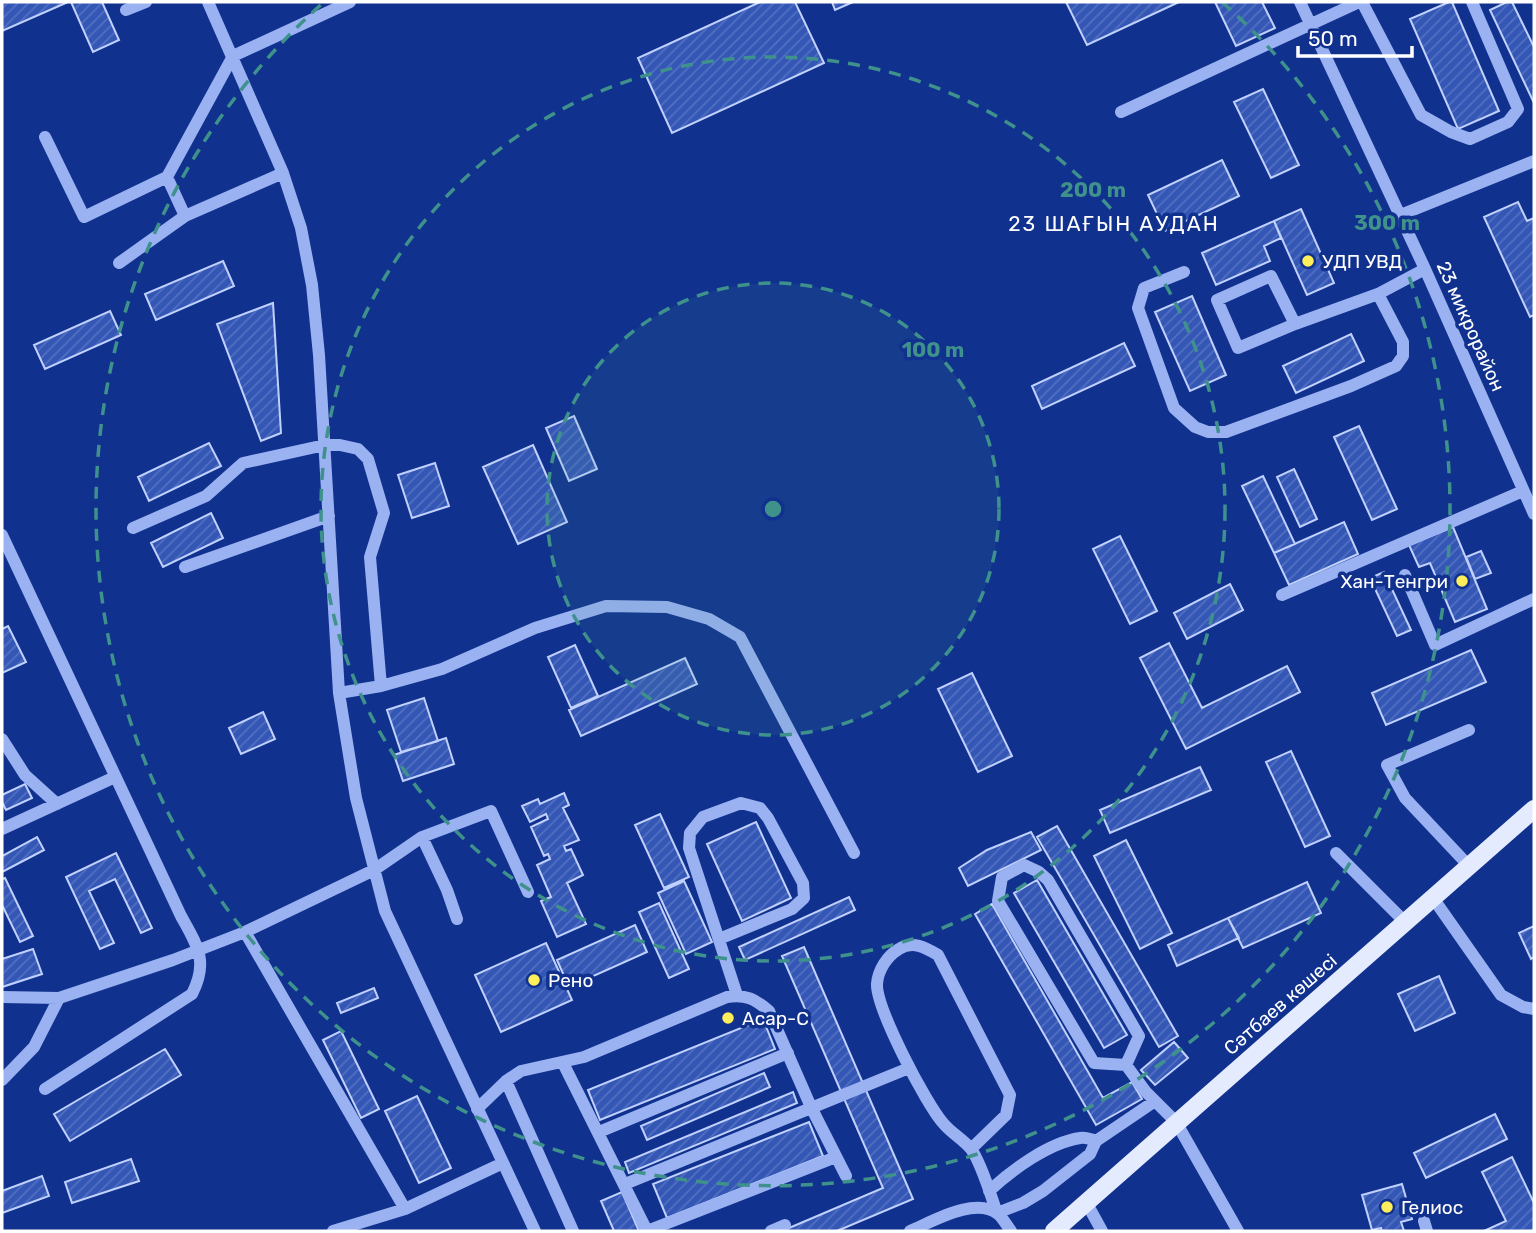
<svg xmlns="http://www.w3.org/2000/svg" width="1536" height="1233" font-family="Rubik,sans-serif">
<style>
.building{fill:url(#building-hatch);stroke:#c1d1fd;stroke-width:2}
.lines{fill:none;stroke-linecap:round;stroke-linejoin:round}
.minor{stroke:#9ab2f2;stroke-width:12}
.major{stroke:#e5ebff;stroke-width:18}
.ring{fill:none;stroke:#3f918b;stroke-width:3.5;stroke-dasharray:12 9}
.poi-dot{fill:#ffee5b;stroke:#11318e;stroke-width:2.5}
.labels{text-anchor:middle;stroke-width:7;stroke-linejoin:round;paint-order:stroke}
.poi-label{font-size:19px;fill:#fff;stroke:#11318e;text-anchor:start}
.street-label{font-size:19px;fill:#fff;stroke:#11318e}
.neighbourhood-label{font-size:21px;letter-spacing:2px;fill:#fff;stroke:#11318e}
.centre{fill:#3f918b;stroke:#11318e;stroke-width:3.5}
.ring-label{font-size:21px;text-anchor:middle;font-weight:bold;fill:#3f918b;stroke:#11318e;stroke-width:7;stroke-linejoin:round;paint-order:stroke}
</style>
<defs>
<pattern id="building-hatch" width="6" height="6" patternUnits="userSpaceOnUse" patternTransform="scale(1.75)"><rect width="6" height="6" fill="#3457b6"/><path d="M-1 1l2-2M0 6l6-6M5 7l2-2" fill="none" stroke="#5270c1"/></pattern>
</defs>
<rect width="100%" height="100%" fill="#11318e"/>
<!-- building -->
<path class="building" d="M2 2H68L2 31Z
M71 2H102L119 40 93 52Z
M760 2H795L824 63 672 133 638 58Z
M832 2H853L835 10Z
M1066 2H1179L1087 45Z
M1215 2H1262L1275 28 1236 46Z
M1449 2H1452L1499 111 1458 129 1410 19Z
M1507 2H1512L1534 47V103L1490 10Z
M1263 89 1299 165 1271 178 1234 102Z
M1222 160 1239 196 1165 231 1148 195Z
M1518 202 1527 221 1534 218V315L1530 317 1484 217Z
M1301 209 1334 283 1307 295 1274 221Z
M1274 221 1281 238 1264 246 1270 261 1216 285 1202 253Z
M223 261 234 286 156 320 145 294Z
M1192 296 1226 375 1190 391 1155 312Z
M273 303 281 433 261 441 217 324Z
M110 311 121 335 45 369 34 345Z
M1351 334 1364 361 1296 393 1283 366Z
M1124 343 1135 366 1042 409 1032 386Z
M574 416 597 469 569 481 546 428Z
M1359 426 1397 509 1372 520 1334 437Z
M209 443 221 466 149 501 138 477Z
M533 445 567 522 518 544 483 467Z
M435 463 449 506 412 518 398 475Z
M1294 469 1317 519 1300 527 1277 477Z
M1263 476 1295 544 1274 553 1242 486Z
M211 513 223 538 163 567 151 543Z
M1344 522 1358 554 1289 585 1274 553Z
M1453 527 1487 609 1455 622 1430 563 1419 567 1409 545Z
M1120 536 1157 611 1130 624 1093 549Z
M1481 551 1491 573 1475 579 1466 557Z
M1384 572 1411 630 1397 636 1370 578Z
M1230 584 1243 610 1187 639 1174 613Z
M8 626 26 662 2 673V629Z
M1169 643 1202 708 1287 666 1300 692 1186 749 1140 658Z
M575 645 598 696 571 708 548 657Z
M1471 650 1486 682 1386 725 1372 693Z
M685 658 697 684 581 736 569 710Z
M972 673 1012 756 978 772 938 689Z
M424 698 438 741 401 752 387 710Z
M263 712 275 739 241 754 229 728Z
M446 738 454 764 403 781 394 755Z
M1291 751 1330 836 1305 847 1266 762Z
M1200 767 1211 790 1110 833 1100 810Z
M25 784 32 798 6 810 2 802V795Z
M564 793 569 805 563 808 579 840 564 846 566 851 571 849 583 875 567 883 586 924 557 937 541 901 551 897 537 865 550 859 548 854 544 856 531 827 548 819 546 814 530 822 522 806 538 799 540 804Z
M660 814 689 877 664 888 635 825Z
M756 822 791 898 742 921 707 844Z
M1057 826 1178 1036 1159 1047 1037 837Z
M1031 832 1041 850 968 886 959 868 987 850Z
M37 837 44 850 2 872V856Z
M1126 840 1172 933 1140 949 1094 856Z
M116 853 152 928 141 933 115 879 89 891 114 943 100 949 66 877Z
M5 878 33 936 20 942 2 905V879Z
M1037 880 1127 1035 1104 1048 1014 893Z
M684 881 712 942 686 954 658 893Z
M1307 882 1321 913 1243 948 1228 918Z
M849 897 855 910 745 960 739 947Z
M659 903 689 969 669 978 639 912Z
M992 904 1103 1098 1132 1082 1142 1099 1096 1125 975 914Z
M1228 918 1239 938 1177 966 1168 945Z
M635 925 647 952 569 987 557 960Z
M1534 926V957L1531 959 1519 933Z
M546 943 572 1000 501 1032 475 975Z
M804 947 913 1199 837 1231H782L883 1188 782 956Z
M33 949 42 974 2 987V959Z
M1439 976 1455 1013 1415 1031 1398 994Z
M374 988 378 998 341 1013 337 1003Z
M763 1019 775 1049 600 1120 588 1090Z
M341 1031 379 1109 361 1118 323 1040Z
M1174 1042 1188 1058 1155 1085 1141 1070Z
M165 1049 181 1075 70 1141 54 1114Z
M764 1073 770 1087 647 1140 641 1126Z
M793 1092 797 1103 629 1173 625 1162Z
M417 1096 451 1168 419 1183 385 1111Z
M1495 1114 1507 1139 1426 1178 1414 1153Z
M809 1122 823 1156 667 1218 653 1184Z
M1512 1157 1534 1203V1231H1484L1506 1221 1482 1172Z
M131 1159 139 1181 72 1203 65 1182Z
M42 1176 49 1196 2 1213V1191Z
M1402 1184 1412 1219 1401 1222 1404 1231H1382L1381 1228 1372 1230 1362 1195Z
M622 1192 639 1231H614L601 1201Z"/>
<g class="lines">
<!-- minor -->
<path class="minor" d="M208 2 283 173 301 228 312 285 319 355 339 693 356 798 385 911 535 1231
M1300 2 1425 269 1534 514
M1362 2 1421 115 1451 132 1470 139 1508 122 1518 109 1472 2
M126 10 146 2
M233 56 350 2
M1121 112 1359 2
M45 137 84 217 167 177 233 56
M167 177 185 216
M1398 216 1534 161
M119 263 185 216 283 173
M1184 272 1144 288 1138 308 1174 408 1195 427 1208 432H1226L1351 386 1396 366 1403 356V342L1378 294
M1295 324 1271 276 1217 300 1238 348 1295 324 1378 294 1425 269
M133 528 206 496 243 463 325 445H340L358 449 368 459 384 513 370 557 381 686
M2 535 181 916C197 945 209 961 192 994L45 1089
M185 567 329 516
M1405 575 1435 645 1534 599
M1282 595 1523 491
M339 693 381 686 442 669 535 628 606 606 667 607 709 619 740 637 854 853
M1469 730 1387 765 1405 798 1469 866
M2 739 25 775 57 804
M2 829 115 777
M422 837 447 890 457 919
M1336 853 1405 922
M1433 898 1501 995 1523 1007 1534 1009
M245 932 405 1209
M719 939 792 909 804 898 803 883 768 818 760 808 741 803 703 817 690 833 689 848 737 995
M2 997 59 998 173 960 245 932 374 870 422 837 491 811 528 892
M563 1063 647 1231
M1126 1065 1139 1036 1048 880 1039 872 1024 865 1002 877 998 901 1094 1063 1126 1065 1146 1092 1176 1122 1238 1231
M2 1080 34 1047 59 998
M506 1081 573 1231
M477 1109 506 1081 521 1071 584 1057 727 997C746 994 755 999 769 1011L811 1107 846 1176
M599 1132 788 1053
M971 1149 1006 1115 1010 1095 938 955C926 948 913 940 899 949 887 956 878 970 877 984 876 1008 926 1104 943 1123 951 1133 963 1139 971 1149 981 1162 991 1196 997 1213L1023 1203 1043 1191 1090 1154 1096 1141 1155 1101
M625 1184 909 1068
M989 1191C1012 1170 1048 1143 1080 1138 1085 1137 1091 1139 1096 1141
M1086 1202 1102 1231
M1424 1221 1427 1231
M333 1231 405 1209 503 1163
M647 1231 836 1157
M771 1231 785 1225
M910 1231C932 1222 975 1196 998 1214 1003 1218 1007 1226 1011 1231"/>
<!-- major -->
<path class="major" d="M1054 1231 1534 809"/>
</g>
<!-- distance rings -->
<circle cx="773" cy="509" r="226" fill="#3f918b" fill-opacity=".12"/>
<g class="ring">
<circle cx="773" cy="509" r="226"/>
<circle cx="773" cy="509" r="452"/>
<path d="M1222 2A677 677 0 1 1 324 2"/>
</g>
<!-- markers -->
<g class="poi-dot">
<circle cx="1308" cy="261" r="7"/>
<circle cx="1462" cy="581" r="7"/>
<circle cx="534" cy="980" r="7"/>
<circle cx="728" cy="1018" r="7"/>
<circle cx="1387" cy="1207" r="7"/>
</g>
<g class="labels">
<!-- poi labels -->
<g class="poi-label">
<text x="1322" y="268">УДП УВД</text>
<text x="1448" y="588" text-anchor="end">Хан-Тенгри</text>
<text x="548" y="987">Рено</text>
<text x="742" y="1025">Асар-С</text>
<text x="1401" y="1214">Гелиос</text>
</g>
<!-- street labels -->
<g class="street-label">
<text transform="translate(1471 326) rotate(66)" y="7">23 микрорайон</text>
<text transform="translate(1280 1004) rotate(-41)" y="7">Сәтбаев көшесі</text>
</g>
<!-- neighbourhood labels -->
<g class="neighbourhood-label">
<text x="1114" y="231">23 ШАҒЫН АУДАН</text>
</g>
</g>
<circle cx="773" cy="509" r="10" class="centre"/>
<g class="ring-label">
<text x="1093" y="197">200 m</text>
<text x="1387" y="230">300 m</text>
<text x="933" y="357">100 m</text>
</g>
<!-- border -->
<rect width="1536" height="1233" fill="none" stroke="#ffffff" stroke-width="7"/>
<!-- scale -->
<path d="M1298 46v10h114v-10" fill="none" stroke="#ffffff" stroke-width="3.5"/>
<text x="1308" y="46" font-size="21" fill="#ffffff" stroke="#11318e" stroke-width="5" paint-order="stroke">50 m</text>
</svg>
